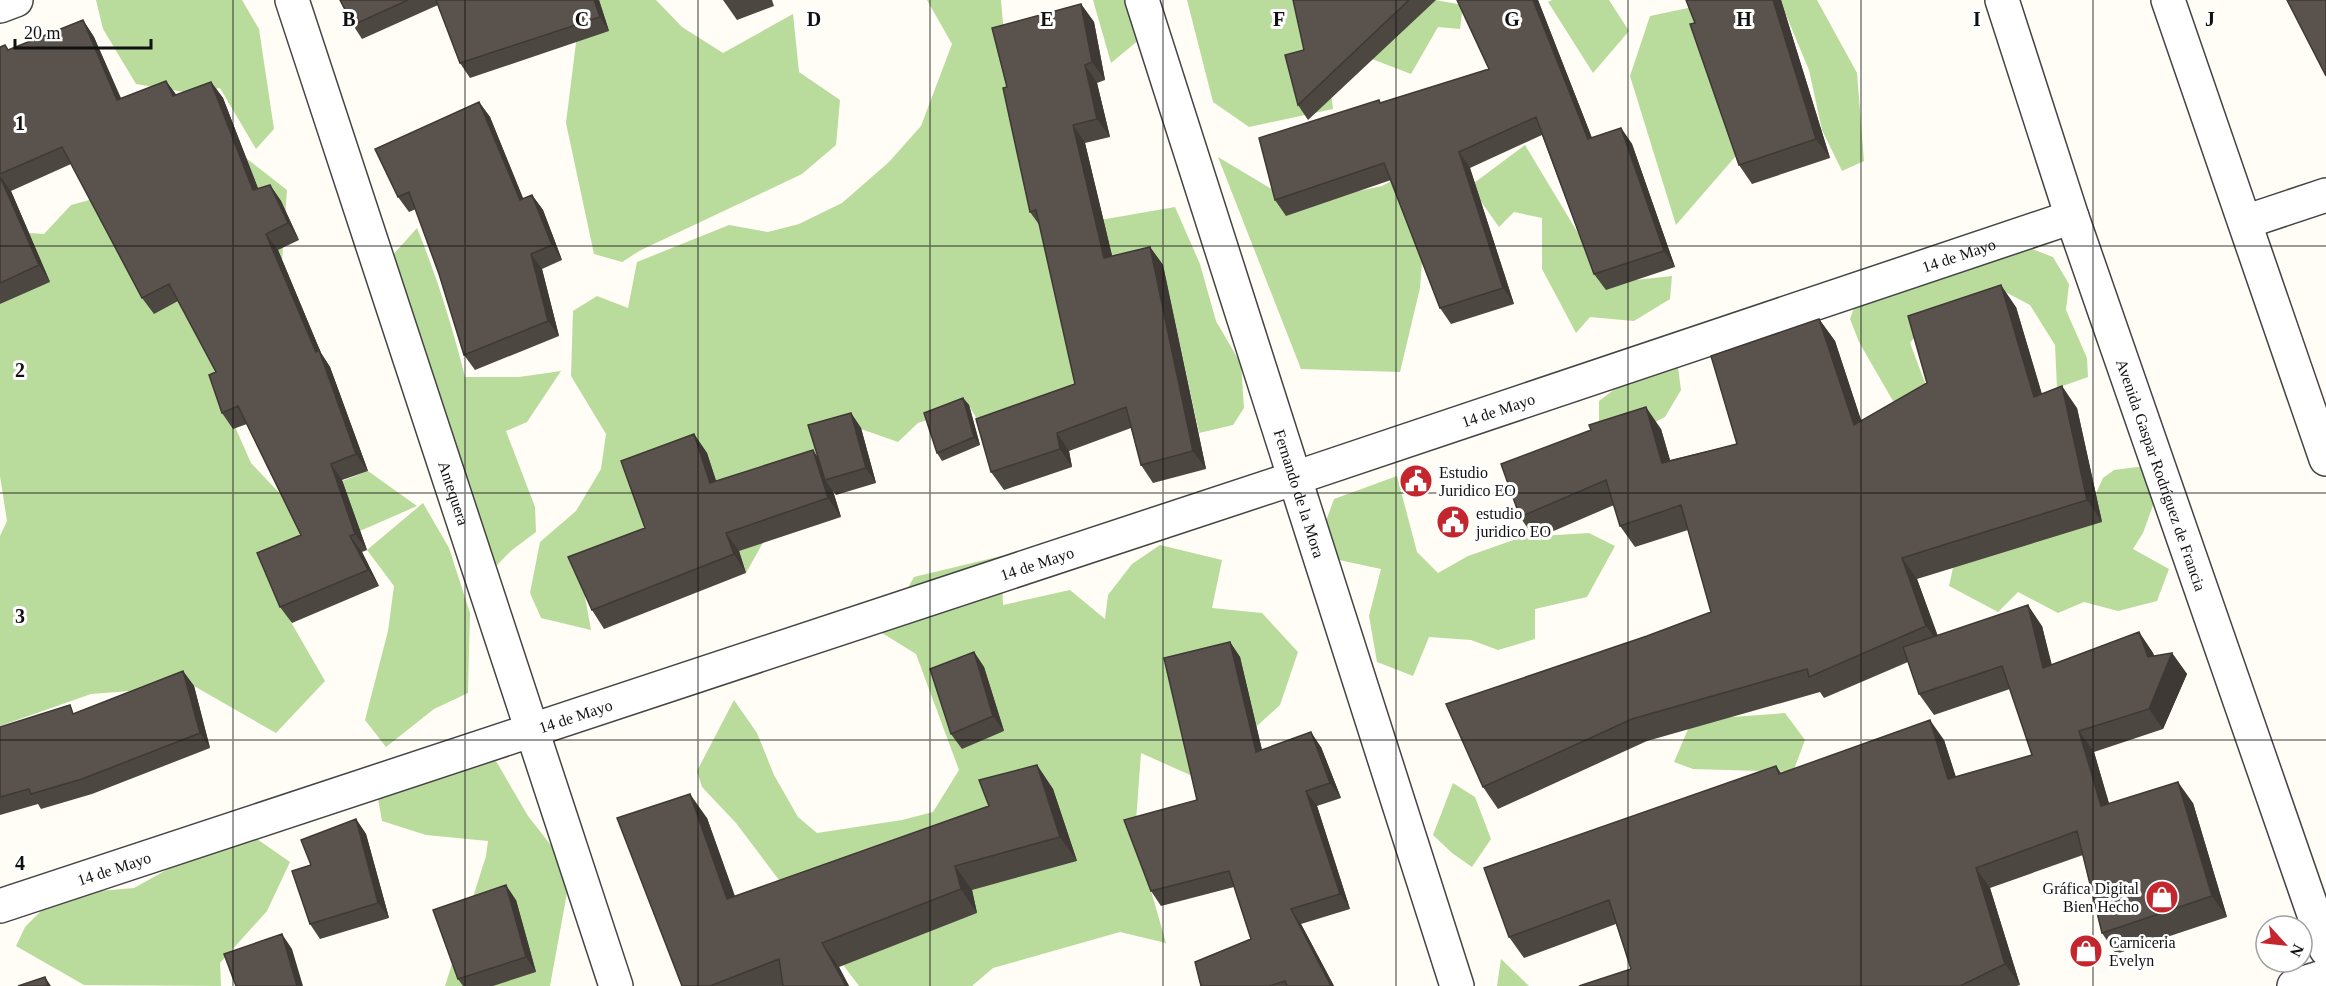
<svg xmlns="http://www.w3.org/2000/svg" width="2326" height="986" font-family="Georgia,serif">
<style>
.forest{fill:#b9dc9c}
.lines{fill:none;stroke-linecap:round;stroke-linejoin:round}
.minor-casing{stroke:#444;stroke-width:36}
.minor{stroke:#fff;stroke-width:33}
.wall{fill:#4d4742}
.shaded-wall{fill:#3f3936}
.building{fill:#5a524d;stroke:#3f3936;stroke-width:1.5}
.grid{fill:none;stroke:#111;stroke-width:1.5;stroke-opacity:0.55}
.labels{text-anchor:middle;stroke-width:6;stroke-linejoin:round;paint-order:stroke}
.street-label{font-size:16px;fill:#111;stroke:#fff}
.poi-label{font-size:16px;fill:#111;stroke:#fff;text-anchor:start}
.grid-label{font-size:20px;text-anchor:middle;font-weight:bold;fill:#111;stroke:#fff;stroke-width:6;stroke-linejoin:round;paint-order:stroke}
</style>
<rect width="100%" height="100%" fill="#fffdf5"/>
<!-- forest -->
<path class="forest" d="M96 0H242L259 29 274 129 256 149 220 88 196 94 136 84 103 29Z
M586 0H656L682 27 723 53 793 14 799 72 840 100 836 145 802 174 641 250 622 262 594 254 566 123 579 19Z
M927 0H1001L1005 46 1043 230 1175 207 1200 264 1216 321 1241 364 1244 408 1233 425 1199 433 1163 266 1096 441 988 437 969 406 918 423 898 442 861 429 765 539 746 573 706 453 658 546 581 575 591 630 541 618 530 593 540 542 576 511 601 469 606 434 571 376 573 311 597 296 628 308 637 262 729 225 768 232 799 224 842 203 889 162 921 126 952 44Z
M1093 0H1134L1140 39 1111 63Z
M1187 0H1319L1333 109 1249 127 1213 102Z
M1435 0 1463 5 1460 29 1438 27 1411 74 1338 46Z
M1552 0H1609L1629 31 1593 73 1548 2Z
M1719 0H1817L1857 73 1864 161 1842 171 1822 130 1809 70 1786 15Z
M1702 5 1741 150 1676 225 1630 76 1650 16Z
M1525 145 1608 283 1672 276 1670 299 1634 321 1590 317 1576 333 1542 269V218L1514 212 1499 227 1470 186Z
M1218 157 1297 204 1382 186 1430 160 1420 288 1400 372 1301 369Z
M246 158 287 190 282 261 185 308 215 364 224 402 251 463 288 502 368 471 417 506 360 531 288 617 325 681 276 733 194 686 91 694 0 726V536L7 521 0 476V231L44 234 71 205 126 190 176 215Z
M417 228C437 277 452 326 465 377H519L561 371 527 422 506 431 535 507 536 532 512 550 488 574 382 267Z
M2024 246 2053 257 2069 284 2066 310 2087 358 2088 377 2057 388 2055 345 2030 305 1996 287 1936 310 1910 343 1930 396 1893 401 1859 342 1850 319 1857 299Z
M1644 367H1678L1681 390 1665 417 1628 436 1599 431V401Z
M2145 466 2156 497 2143 533 2133 549 2169 569 2157 601 2118 611 2084 602 2058 613 2018 592 1998 612 1949 586 1956 554 2084 519 2103 478 2114 470Z
M1397 476 1417 552 1438 573 1468 556 1522 537 1589 533 1615 546 1587 597 1535 609V639L1498 650 1471 640 1429 637 1413 676 1377 662 1369 616 1381 569 1339 560 1322 532 1334 499Z
M423 503 449 548 470 613 468 693 434 709 386 747 365 720 388 631 394 586 367 550Z
M1160 545 1222 560 1212 608 1262 613 1298 652 1280 705 1199 779 1141 753 1135 835 1166 943 1120 932 993 968 972 986H859L736 823 702 787 697 771 734 700 757 733 774 775 798 817 817 833 902 820 933 812 959 770 916 654 882 633 914 577 1001 556 1003 605 1070 590 1105 619 1108 595 1132 564Z
M1785 713 1805 740 1793 772 1693 769 1674 762 1692 720Z
M496 761 528 816 571 871 550 986H445L486 856 488 841 426 835 382 821 375 782 441 779Z
M1453 783 1475 797 1491 839 1472 867 1452 853 1433 835Z
M257 839 290 862 267 911 220 963 221 986 84 985 16 946 25 927 54 898 99 891 134 888 195 854Z
M1501 959 1529 986H1497Z"/>
<g class="lines">
<!-- minor casing -->
<g class="minor-casing">
<g id="minor">
<path id="s1" d="M292 0 616 986"/>
<path id="s2" d="M1142 0 1457 986"/>
<path id="s3" d="M2002 0 2072 217 2326 949"/>
<path d="M2168 0 2326 459"/>
<path d="M0 6 16 0"/>
<path d="M2245 222 2326 195"/>
<path id="s4" d="M0 906 1295 478 2072 217"/>
<path d="M2294 986 2326 976"/>
</g>
</g>
<!-- minor -->
<use href="#minor" class="minor"/>
</g>
<!-- wall -->
<path class="wall" d="M340 0H599L609 31 470 78 460 63 438 5 362 39 353 25Z
M723 0H772L774 6 737 20Z
M1293 0H1436L1308 120 1298 105 1304 50Z
M1457 0H1538L1592 138 1621 128 1632 144 1675 267 1606 290 1594 274 1542 135 1470 168 1514 304 1451 324 1440 308 1391 180 1286 216 1275 200 1379 100 1381 103 1489 69Z
M1686 0H1781L1830 158 1752 184 1739 165 1695 23Z
M1081 4 1094 22 1105 80 1097 83 1110 137 1085 143 1112 256 1150 247 1163 265 1206 469 1153 483 1141 465 1131 428 1069 451 1072 467 1004 490 991 472 1075 384 1040 226 1030 212 1007 87Z
M83 20 94 37 121 98 166 81 176 95 211 82 223 98 258 189 270 185 281 201 299 240 278 250 321 353 330 367 368 471 342 480 367 550 362 552 379 586 292 623 280 607 301 535 247 424 233 429 222 413 216 372 178 301 154 314 142 298 71 164 11 191 50 282 0 304V47L9 50Z
M479 102 490 117 523 199 532 195 543 210 562 260 542 269 559 336 475 370 464 355 439 274 416 209 409 212 398 197Z
M2016 307 2042 394 2077 408 2102 522 1917 579 1937 635 2042 626 2052 665 2139 632 2153 653 2154 656 2172 653 2187 674 2163 729 2094 752 2109 804 2193 803 2227 917 2116 954 2102 933 2083 855 1990 888 2020 985 2017 986H1579L1631 969 1616 924 1524 958 1509 937 1776 766 1781 773 1944 740 1956 777 2032 755 2010 689 1934 715 1919 694 1908 662 1824 698 1820 692 1647 741 1498 809 1483 787 1647 636 1711 612 1688 530 1635 547 1620 526 1614 505 1535 539 1520 517 1591 430 1661 429 1670 460 1737 444 1819 319 1835 341 1861 421 1927 383Z
M963 398 969 405 980 445 942 461 937 453Z
M851 413 861 428 876 483 836 495 833 491 841 517 739 551 746 573 604 629 592 610 645 528 694 434 707 453 716 481 818 458Z
M1230 642 1240 657 1262 750 1321 747 1341 798 1317 806 1350 909 1301 924 1334 986H1201L1251 939 1234 887 1161 906 1151 891 1197 800Z
M974 652 984 667 1004 731 962 749 951 734Z
M183 671 194 686 210 748 92 794 41 809 38 804 0 815V727L75 713Z
M1037 765 1053 789 1077 861 972 890 977 913 839 967 849 986H682L707 818 735 896 989 806Z
M356 819 366 834 389 918 320 939 310 924 311 865Z
M516 900 536 972 493 986H463L458 979Z"/>
<!-- shaded-wall -->
<path class="shaded-wall" d="M594 0H599L609 31 600 17Z
M1533 0H1538L1599 156 1588 139Z
M1773 0H1781L1830 158 1816 139Z
M1081 4 1094 22 1105 80 1092 62Z
M83 20 94 37 128 116 117 100Z
M1085 65 1097 83 1110 137 1097 119Z
M166 81 178 97 173 96Z
M211 82 223 98 265 206 253 190Z
M479 102 490 117 530 215 520 200Z
M1073 125 1085 143 1117 276 1104 258Z
M1621 128 1632 144 1675 267 1664 251Z
M1459 152 1470 168 1514 304 1503 288Z
M0 176 11 191 50 282 39 265Z
M270 185 281 201 299 240 288 223Z
M532 195 543 210 562 260 552 245Z
M266 234 278 250 321 353 330 367 368 471 356 454 316 352Z
M1150 247 1163 265 1206 469 1193 451Z
M531 254 542 269 559 336 548 321Z
M2001 285 2016 307 2049 419 2034 397Z
M1819 319 1835 341 1870 447 1854 425Z
M2062 386 2077 408 2102 522 2087 500Z
M963 398 969 405 980 445 974 437Z
M1646 407 1661 429 1677 484 1662 463Z
M851 413 861 428 876 483 866 468Z
M1057 433 1069 451 1072 467 1060 449Z
M694 434 707 453 723 502 710 483Z
M813 450 826 469 825 480 833 491 841 517 828 498Z
M331 464 342 480 367 550 355 534Z
M726 533 739 551 746 573 734 554Z
M350 536 362 552 379 586 368 570Z
M1902 558 1917 579 1942 647 1926 626Z
M2028 605 2042 626 2057 689 2043 668Z
M2139 632 2153 653 2162 677 2172 653 2187 674 2163 729 2149 709 2148 657Z
M1230 642 1240 657 1266 767 1256 752Z
M974 652 984 667 1004 731 993 716Z
M183 671 194 686 210 748 200 733Z
M1930 720 1944 740 1963 800 1948 779Z
M2079 731 2094 752 2116 827 2101 806Z
M1311 732 1321 747 1341 798 1330 783Z
M1037 765 1053 789 1077 861 1060 837Z
M2178 782 2193 803 2227 917 2212 896Z
M1306 791 1317 806 1350 909 1340 894Z
M690 794 707 818 744 923 727 899Z
M356 819 366 834 389 918 378 903Z
M955 866 972 890 977 913 961 889Z
M1976 868 1990 888 2020 985 2005 964Z
M506 885 516 900 536 972 526 957Z
M1291 909 1301 924 1334 986H1331Z
M282 934 292 949 303 986H297Z
M822 943 839 967 849 986H846Z
M45 977 51 986H48Z"/>
<!-- building -->
<path class="building" d="M340 0H408L353 25Z
M436 0H594L600 17 460 63Z
M1293 0H1409L1298 105 1285 55 1304 50Z
M1457 0H1533L1588 139 1621 128 1664 251 1594 274 1536 117 1459 152 1503 288 1440 308 1384 163 1275 200 1259 138 1379 100 1380 103 1489 69Z
M1686 0H1773L1816 139 1739 165 1690 24 1695 23Z
M2287 0H2326V76Z
M1081 4 1092 62 1085 65 1097 119 1073 125 1104 258 1150 247 1193 451 1141 465 1126 407 1057 433 1060 449 991 472 976 419 1075 384 1036 210 1030 212 1003 88 1007 87 992 28Z
M83 20 117 100 166 81 173 96 211 82 253 190 270 185 288 223 266 234 316 352 319 350 356 454 331 464 355 534 350 536 368 570 280 607 257 553 301 535 238 406 222 413 209 375 216 372 169 284 142 298 62 147 0 174V47L5 45 8 50Z
M479 102 520 200 532 195 552 245 531 254 548 321 464 355 439 274 409 192 398 197 375 149Z
M0 177 39 265 0 283Z
M2001 285 2034 397 2062 386 2087 500 1902 558 1926 626 1809 677 1807 669 1632 719 1483 787 1446 704 1647 636 1711 612 1681 505 1620 526 1606 480 1520 517 1501 464 1591 430 1589 425 1646 407 1662 463 1737 444 1711 356 1819 319 1854 425 1927 383 1908 316Z
M963 398 974 437 937 453 924 413Z
M851 413 866 468 825 480 808 425Z
M694 434 710 483 813 450 828 498 726 533 734 554 592 610 568 557 645 528 621 461Z
M2028 605 2043 668 2139 632 2148 657 2172 653 2149 709 2079 731 2101 806 2178 782 2212 896 2102 933 2077 831 1976 868 2005 964 1960 986H1579L1631 969 1609 900 1509 937 1484 868 1776 766 1779 774 1930 720 1948 779 2032 755 2002 666 1919 694 1903 647Z
M1230 642 1256 752 1311 732 1330 783 1306 791 1340 894 1291 909 1331 986H1287L1285 981 1269 986H1201L1195 962 1251 939 1229 871 1151 891 1124 820 1197 800 1164 658Z
M974 652 993 716 951 734 930 669Z
M183 671 200 733 82 779 31 794 29 789 0 797V727L70 705 73 714Z
M1037 765 1060 837 955 866 961 889 822 943 846 986H783L779 959 710 986H682L617 818 690 794 727 899 989 806 979 780Z
M356 819 378 903 310 924 292 871 311 865 301 840Z
M506 885 526 957 458 979 433 910Z
M282 934 297 986H236L224 954Z
M45 977 48 986H18Z"/>
<!-- grid -->
<path class="grid" d="M233 0V986M465 0V986M698 0V986M930 0V986M1163 0V986M1396 0V986M1628 0V986M1861 0V986M2093 0V986M0 246H2326M0 493H2326M0 740H2326"/>
<!-- icons -->
<defs>
<g id="civic-disc" transform="scale(1.725)"><circle r="9.5" fill="#c4262e" stroke="#fff"/><path d="M-.6-6.5H3V-4.5H.6V-3L4-1V1h2V6H-6V1h2V-1L-.6-3ZM-1.2 2.5V6h2.4V2.5Z" fill="#fff"/></g>
<g id="shop-disc" transform="scale(1.725)"><circle r="9.5" fill="#c4262e" stroke="#fff"/><path d="M-5-2.5h2.3a2.7 3.5 0 0 1 5.4 0H5L5.5 6h-11ZM-1.5-2.5h3a1.5 2.3 0 0 0-3 0Z" fill="#fff"/></g>
</defs>
<g fill-rule="evenodd">
<use href="#civic-disc" x="1416" y="481"/>
<use href="#civic-disc" x="1453" y="522"/>
<use href="#shop-disc" x="2162" y="897"/>
<use href="#shop-disc" x="2086" y="951"/>
</g>
<g class="labels">
<!-- street labels -->
<g class="street-label">
<text dy="6" stroke="none"><textPath href="#s4" startOffset="2064">14 de Mayo</textPath></text>
<text dy="6" stroke="none"><textPath href="#s4" startOffset="1578">14 de Mayo</textPath></text>
<text dy="6" stroke="none"><textPath href="#s3" startOffset="501">Avenida Gaspar Rodríguez de Francia</textPath></text>
<text dy="6" stroke="none"><textPath href="#s1" startOffset="519">Antequera</textPath></text>
<text dy="6" stroke="none"><textPath href="#s2" startOffset="518">Fernando de la Mora</textPath></text>
<text dy="6" stroke="none"><textPath href="#s4" startOffset="1092">14 de Mayo</textPath></text>
<text dy="6" stroke="none"><textPath href="#s4" startOffset="606">14 de Mayo</textPath></text>
<text dy="6" stroke="none"><textPath href="#s4" startOffset="120">14 de Mayo</textPath></text>
</g>
<!-- poi labels -->
<g class="poi-label">
<text x="1439" y="478">Estudio<tspan x="1439" dy="18">Juridico EO</tspan></text>
<text x="1476" y="519">estudio<tspan x="1476" dy="18">juridico EO</tspan></text>
<text x="2139" y="894" text-anchor="end">Gráfica Digital<tspan x="2139" dy="18">Bien Hecho</tspan></text>
<text x="2109" y="948">Carniceria<tspan x="2109" dy="18">Evelyn</tspan></text>
</g>
</g>
<g class="grid-label">
<text x="349" y="26">B</text>
<text x="582" y="26">C</text>
<text x="814" y="26">D</text>
<text x="1047" y="26">E</text>
<text x="1279" y="26">F</text>
<text x="1512" y="26">G</text>
<text x="1744" y="26">H</text>
<text x="1977" y="26">I</text>
<text x="2210" y="26">J</text>
<text x="20" y="130">1</text>
<text x="20" y="377">2</text>
<text x="20" y="623">3</text>
<text x="20" y="870">4</text>
</g>
<!-- north arrow -->
<g transform="translate(2284 944) rotate(117)"><circle r="28" fill="#ffffff" stroke="#a0a0a0" stroke-width="1.5"/>
<path d="M0-4.5L10 22L0 15L-10 22Z" fill="#c4262e"/>
<text y="-9" font-size="16" font-weight="bold" text-anchor="middle" fill="#111111">N</text>
</g>
<!-- scale -->
<path d="M15 39v9h136v-9" fill="none" stroke="#111111" stroke-width="3"/>
<text x="24" y="39" font-size="18" fill="#111111" stroke="#ffffff" stroke-width="4.5" paint-order="stroke">20 m</text>
</svg>
